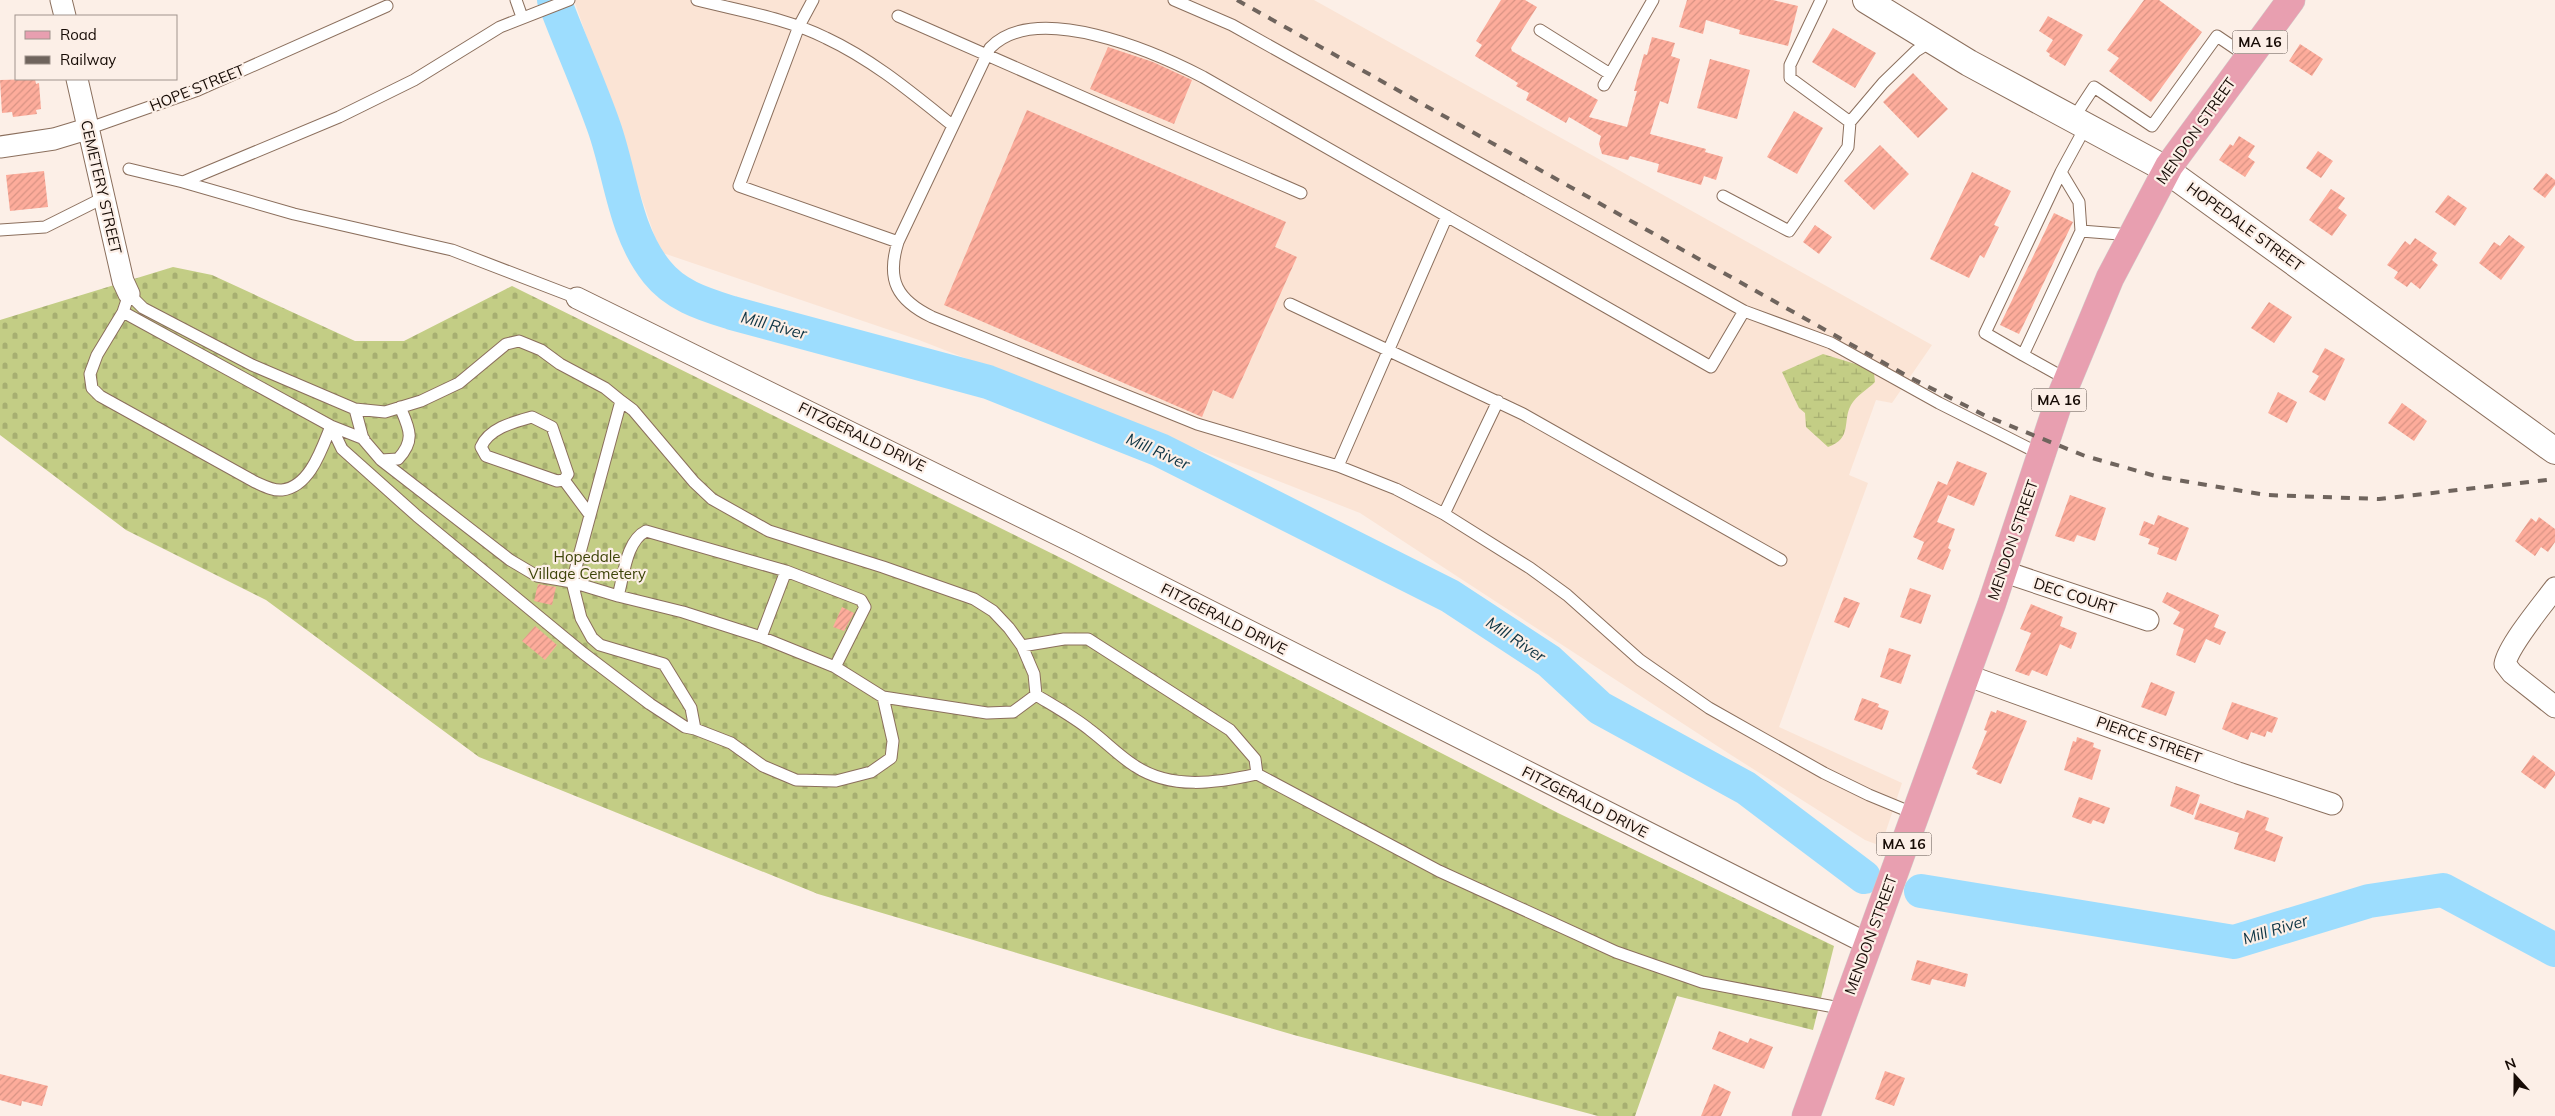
<svg xmlns="http://www.w3.org/2000/svg" width="2555" height="1116" font-family="Mulish,sans-serif">
<style>
.built{fill:#fbe4d5}
.wetland{fill:url(#wetland-marsh)}
.cemetery{fill:url(#cemetery-stones)}
.lines{fill:none;stroke-linecap:round;stroke-linejoin:round}
.river{stroke:#9dddfe;stroke-width:34}
.building{fill:url(#building-hatch)}
.service-casing{stroke:#8b6f5d;stroke-width:13}
.minor-casing{stroke:#8b6f5d;stroke-width:23}
.tertiary-casing{stroke:#8b6f5d;stroke-width:28}
.primary-casing{stroke:#d1cecd;stroke-width:29}
.service{stroke:#fff;stroke-width:11}
.minor{stroke:#fff;stroke-width:21}
.tertiary{stroke:#fff;stroke-width:26}
.primary{stroke:#e89fb0;stroke-width:28}
.rail{stroke:#6f645d;stroke-width:4;stroke-dasharray:9 9;stroke-linecap:butt}
.labels{text-anchor:middle;stroke-width:4.5;stroke-linejoin:round;paint-order:stroke}
.shield{fill:#fcefe7;stroke:#5c504a;stroke-width:1}
.shield-label{font-size:14px;font-weight:bold;fill:#170c06}
.street-label{font-size:15px;fill:#170c06;stroke:#fcefe7}
.park-label{font-size:15px;fill:#3d4308;stroke:#fcefe7}
.water-label{font-size:16px;font-style:italic;fill:#0c3343;stroke:#fcefe7}
</style>
<defs>
<pattern id="wetland-marsh" width="20" height="14" patternUnits="userSpaceOnUse" patternTransform="scale(1.25)"><rect width="20" height="14" fill="#c3cd85"/><path d="M1 5h8M5 5V1M11 12h8M15 12V8" fill="none" stroke="#a7af71"/></pattern>
<pattern id="cemetery-stones" width="16" height="16" patternUnits="userSpaceOnUse" patternTransform="scale(1.25)"><rect width="16" height="16" fill="#c3cd85"/><path d="M2 7V4a2 2 0 0 1 4 0v3zM10 15v-3a2 2 0 0 1 4 0v3z" fill="#a7af71"/></pattern>
<pattern id="building-hatch" width="6" height="6" patternUnits="userSpaceOnUse" patternTransform="scale(1.25)"><rect width="6" height="6" fill="#fdac9b"/><path d="M-1 1l2-2M0 6l6-6M5 7l2-2" fill="none" stroke="#d89384"/></pattern>
</defs>
<rect width="100%" height="100%" fill="#fcefe7"/>
<!-- built -->
<path class="built" d="M574 0H1314L1932 345 1892 403 1876 400 1849 475 1868 483 1779 727 1902 783 1881 846 1865 840 1728 753 1360 513 919 340 660 252Z"/>
<!-- wetland -->
<path class="wetland" d="M1823 354 1862 366 1874 373 1875 382C1868 389 1856 396 1851 405 1842 421 1853 438 1828 447L1806 427 1805 413 1799 408 1782 372Z"/>
<!-- cemetery -->
<path class="cemetery" d="M173 267 212 275 355 341H404L512 286 1069 562 1558 813 1834 946 1813 1030 1677 996 1635 1116H1598L1294 1035 818 894 479 757 266 600 126 530 0 435V320Z"/>
<g class="lines">
<!-- river -->
<path class="river" d="M554 0C570 43 589 84 604 127 621 175 624 231 657 272 676 296 704 304 732 313L988 382 1160 450 1450 596 1549 661 1600 708 1746 788 1864 877
M1921 891 2234 942 2369 901 2443 890 2555 950"/>
</g>
<!-- building -->
<path class="building" d="M1501 0H1525L1537 7 1511 48 1512 51 1598 100 1589 117 1627 127 1637 91H1634L1644 54 1647 55 1652 37 1675 43 1671 56 1680 59 1668 104 1660 101 1650 134 1706 149 1705 152 1723 157 1716 180 1704 176 1701 185 1657 172 1659 164 1630 156 1628 160 1602 154 1599 144 1601 136 1569 117 1566 123 1526 100 1529 93 1516 86 1518 83 1475 56 1482 45 1476 41Z
M1687 0H1773L1798 6 1788 46 1739 34 1740 30 1706 20 1703 34 1679 27Z
M2144 0H2159L2202 32 2151 102 2109 71 2119 58 2107 50Z
M2048 16 2083 35 2065 66 2049 56 2050 54 2046 51 2053 40 2039 31Z
M1833 28 1876 53 1855 88 1812 62Z
M2300 44 2323 59 2312 76 2289 61Z
M1108 47 1153 62 1192 80 1174 124 1090 89Z
M1710 59 1750 70 1737 119 1697 108Z
M1913 73 1948 109 1918 138 1883 102Z
M35 79 36 84 39 83 41 109 36 110 37 114 13 117 12 112 2 113 0 80Z
M1027 110 1286 222 1275 247 1297 257 1233 399 1213 390 1202 417 944 305Z
M1794 111 1823 128 1797 174 1767 157Z
M2239 136 2255 146 2248 157 2255 162 2245 177 2219 160 2230 144 2233 146Z
M1880 145 1909 174 1874 210 1844 181Z
M2318 151 2333 161 2321 178 2306 168Z
M44 171 48 207 10 211 6 175Z
M1972 172 2011 191 1994 225 1999 227 1984 258 1980 255 1969 278 1930 259Z
M2546 173 2555 180V185L2545 198 2533 189Z
M2331 189 2345 198 2338 208 2347 215 2332 236 2309 220Z
M2448 195 2467 208 2455 226 2435 212Z
M2054 213 2073 222 2019 334 2000 325Z
M1815 225 1832 237 1819 254 1803 242Z
M2509 235 2525 247 2501 280 2479 263 2494 242 2500 246Z
M2415 238 2437 253 2432 260 2438 265 2420 289 2411 282 2407 287 2394 278 2398 272 2387 265 2405 241 2410 245Z
M2269 302 2292 317 2274 343 2251 328Z
M2325 348 2345 359 2325 401 2309 392 2319 376 2312 372Z
M2278 392 2297 402 2287 423 2268 413Z
M2402 403 2427 421 2414 441 2388 423Z
M1957 461 1987 473 1974 506 1948 495 1937 522 1955 529 1948 548 1951 550 1943 570 1917 559 1924 542 1913 537 1938 481 1947 485Z
M2070 495 2106 508 2095 541 2077 535 2074 542 2055 536Z
M2158 515 2189 528 2176 561 2157 554 2159 548 2148 544 2150 539 2139 535 2144 521 2154 525Z
M2539 517 2555 529V542L2548 552 2541 547 2535 556 2515 541 2531 518 2536 522Z
M538 584 556 587 552 605 534 601Z
M1910 588 1931 595 1921 624 1900 617Z
M2167 592 2219 615 2214 627 2226 632 2220 645 2206 639 2195 663 2176 655 2184 629 2173 624 2180 612 2162 602Z
M1844 597 1860 603 1849 628 1834 622Z
M2031 604 2063 617 2060 626 2077 633 2071 649 2060 644 2047 676 2032 670 2029 676 2015 671 2031 633 2020 629Z
M842 607 854 613 844 631 833 627Z
M535 626 557 645 545 660 522 641Z
M1889 648 1911 655 1901 684 1880 677Z
M2151 682 2175 692 2166 716 2141 707Z
M1862 698 1879 704 1878 707 1889 711 1882 730 1854 720Z
M2232 702 2278 718 2272 733 2267 731 2265 737 2251 732 2248 740 2222 729Z
M1997 710 2027 721 2001 784 1976 774 1978 771 1972 768 1987 731 1984 730 1991 711 1996 713Z
M2077 737 2094 743 2093 747 2101 750 2092 780 2064 770 2073 741 2076 742Z
M2533 755 2555 772V775L2545 789 2521 772Z
M2176 786 2200 795 2193 815 2170 806Z
M2079 797 2110 808 2104 824 2093 820 2091 824 2072 817Z
M2200 803 2244 819 2247 810 2269 818 2265 830 2283 837 2275 862 2234 849 2239 833 2194 819Z
M1917 960 1968 974 1965 987 1932 979 1930 985 1911 980Z
M1719 1031 1748 1043 1750 1038 1773 1047 1764 1069 1712 1049Z
M1885 1071 1905 1078 1894 1106 1875 1099Z
M0 1074 48 1086 42 1106 22 1101 21 1106 0 1100Z
M1714 1084 1731 1092 1721 1116H1701Z"/>
<g class="lines">
<!-- service casing -->
<g class="service-casing">
<path id="service" d="M516 0 522 17
M697 0C740 11 786 18 826 38 873 60 912 93 952 125
M813 0 799 26 739 186 898 242
M1174 0 1232 25 1744 311 1831 343 1939 403 2042 455
M1821 0 1790 65V78L1850 122
M898 16 1301 193
M1540 30 1610 74
M1604 85 1653 0
M2073 119 2094 87 2152 126 2217 36 2248 57
M87 129 198 90 387 6
M129 169 183 182 339 117 414 80 500 27 569 0
M2061 172 2079 202 2081 231 2023 355 1985 333 2061 172 2086 126
M183 182 294 214 452 250 577 298
M1723 196 1789 231 1848 147 1850 122 1883 83 1916 51 1932 41
M0 230 45 227 103 198
M2081 231 2132 235
M1290 304 1523 414 1781 560
M1744 311 1711 367 1203 77C1155 52 1036 0 990 48L898 242C886 280 897 300 932 317L1197 424 1338 466 1396 489 1444 514 1530 568 1567 595 1640 660 1709 708 1824 773 1869 795 1915 814
M123 312 331 426 364 439
M2023 355 2068 380
M400 407C409 428 416 440 398 459L381 460 363 439 355 409 385 412 421 401 459 383 506 344 519 341 541 350 560 364 605 388 621 401
M355 409 252 365 143 308 129 294 123 312 97 355 90 374 92 388 100 396 255 482C264 486 273 491 282 490 310 487 322 448 331 426L342 449 417 516 583 653 650 704 685 727 695 729
M532 417 552 427 568 474 564 480 557 481 486 456 481 447C489 428 514 422 532 417Z
M381 460 510 560 537 576 572 582 618 596C624 575 626 541 646 531L786 571 861 600 865 607 835 667 883 697
M1338 466 1447 216
M564 480 590 515
M1444 514 1498 401
M618 596 683 612 761 637 786 571
M761 637 835 667
M1022 646 1034 674 1036 695
M1257 774 1255 759 1230 730 1088 639H1064L1022 646 1009 628 993 611 974 599 883 567 769 531 712 499 694 482 633 410 621 401 572 582 581 618 592 638 600 645 664 664 691 708 695 729 731 743 763 766 796 780 836 781 871 772 891 758 893 741 883 697 987 713 1013 712 1036 695C1054 706 1074 717 1090 730 1106 742 1119 756 1135 766 1171 790 1217 783 1257 774L1439 871 1616 952 1702 982 1845 1009"/>
</g>
<!-- minor casing -->
<g class="minor-casing">
<path id="minor" d="M61 0 65 16
M77 79 123 281 129 294
M0 147 54 139 87 129
M577 298 1075 543 1868 944
M2002 571 2148 620
M2555 588C2543 604 2508 646 2505 664L2512 673 2555 707
M1966 675 2238 773 2332 804"/>
</g>
<!-- tertiary casing -->
<g class="tertiary-casing">
<path id="tertiary" d="M1866 0 1969 63 2162 167 2555 451"/>
</g>
<!-- primary casing -->
<g class="primary-casing">
<path id="primary" d="M1806 1116 1992 603 2059 401 2110 278 2169 166 2291 0"/>
</g>
<!-- service -->
<use href="#service" class="service"/>
<!-- minor -->
<use href="#minor" class="minor"/>
<!-- tertiary -->
<use href="#tertiary" class="tertiary"/>
<!-- primary -->
<use href="#primary" class="primary"/>
<!-- rail -->
<path class="rail" d="M1237 0 1911 378 1986 416 2085 456 2159 477 2266 495 2379 499 2555 479"/>
</g>
<g class="labels">
<!-- shield labels -->
<g class="shield">
<rect x="2232.5" y="30.5" width="55" height="23" rx="4"/>
<rect x="2031.5" y="388.5" width="55" height="23" rx="4"/>
<rect x="1876.5" y="832.5" width="55" height="23" rx="4"/>
</g>
<g class="shield-label">
<text x="2260" y="47">MA 16</text>
<text x="2059" y="405">MA 16</text>
<text x="1904" y="849">MA 16</text>
</g>
<!-- street labels -->
<g class="street-label">
<text transform="translate(197 88) rotate(-22)" y="5">HOPE STREET</text>
<text transform="translate(2196 131) rotate(-55)" y="5">MENDON STREET</text>
<text transform="translate(101 187) rotate(77)" y="5">CEMETERY STREET</text>
<text transform="translate(2245 227) rotate(36)" y="5">HOPEDALE STREET</text>
<text transform="translate(862 437) rotate(26)" y="5">FITZGERALD DRIVE</text>
<text transform="translate(2013 540) rotate(-71)" y="5">MENDON STREET</text>
<text transform="translate(2075 596) rotate(18)" y="5">DEC COURT</text>
<text transform="translate(1224 619) rotate(27)" y="5">FITZGERALD DRIVE</text>
<text transform="translate(2149 740) rotate(20)" y="5">PIERCE STREET</text>
<text transform="translate(1585 802) rotate(27)" y="5">FITZGERALD DRIVE</text>
<text transform="translate(1871 935) rotate(-70)" y="5">MENDON STREET</text>
</g>
<!-- park labels -->
<g class="park-label">
<text x="587" y="562">Hopedale<tspan x="587" dy="17">Village Cemetery</tspan></text>
</g>
<!-- water labels -->
<g class="water-label">
<text transform="translate(774 325) rotate(15)" y="6">Mill River</text>
<text transform="translate(1158 451) rotate(24)" y="6">Mill River</text>
<text transform="translate(1516 639) rotate(34)" y="6">Mill River</text>
<text transform="translate(2275 929) rotate(-17)" y="6">Mill River</text>
</g>
</g>
<!-- legend -->
<rect x="15" y="15" width="162" height="65" fill="#fcefe7" stroke="#a0948d"/>
<rect x="25" y="31" width="25" height="8" fill="#e89fb0" stroke="#a0948d"/>
<text x="60" y="40" font-size="15" fill="#170c06">Road</text>
<rect x="25" y="56" width="25" height="8" fill="#6f645d" stroke="#a0948d"/>
<text x="60" y="65" font-size="15" fill="#170c06">Railway</text>
<!-- north arrow -->
<g transform="translate(2515 1076) rotate(339)" stroke="#fcefe7" stroke-width="4" paint-order="stroke">
<path d="M0-4L9 19L0 12L-9 19Z" fill="#170c06"/>
<text y="-8" font-size="14" font-weight="bold" text-anchor="middle" fill="#170c06">N</text>
</g>
</svg>
